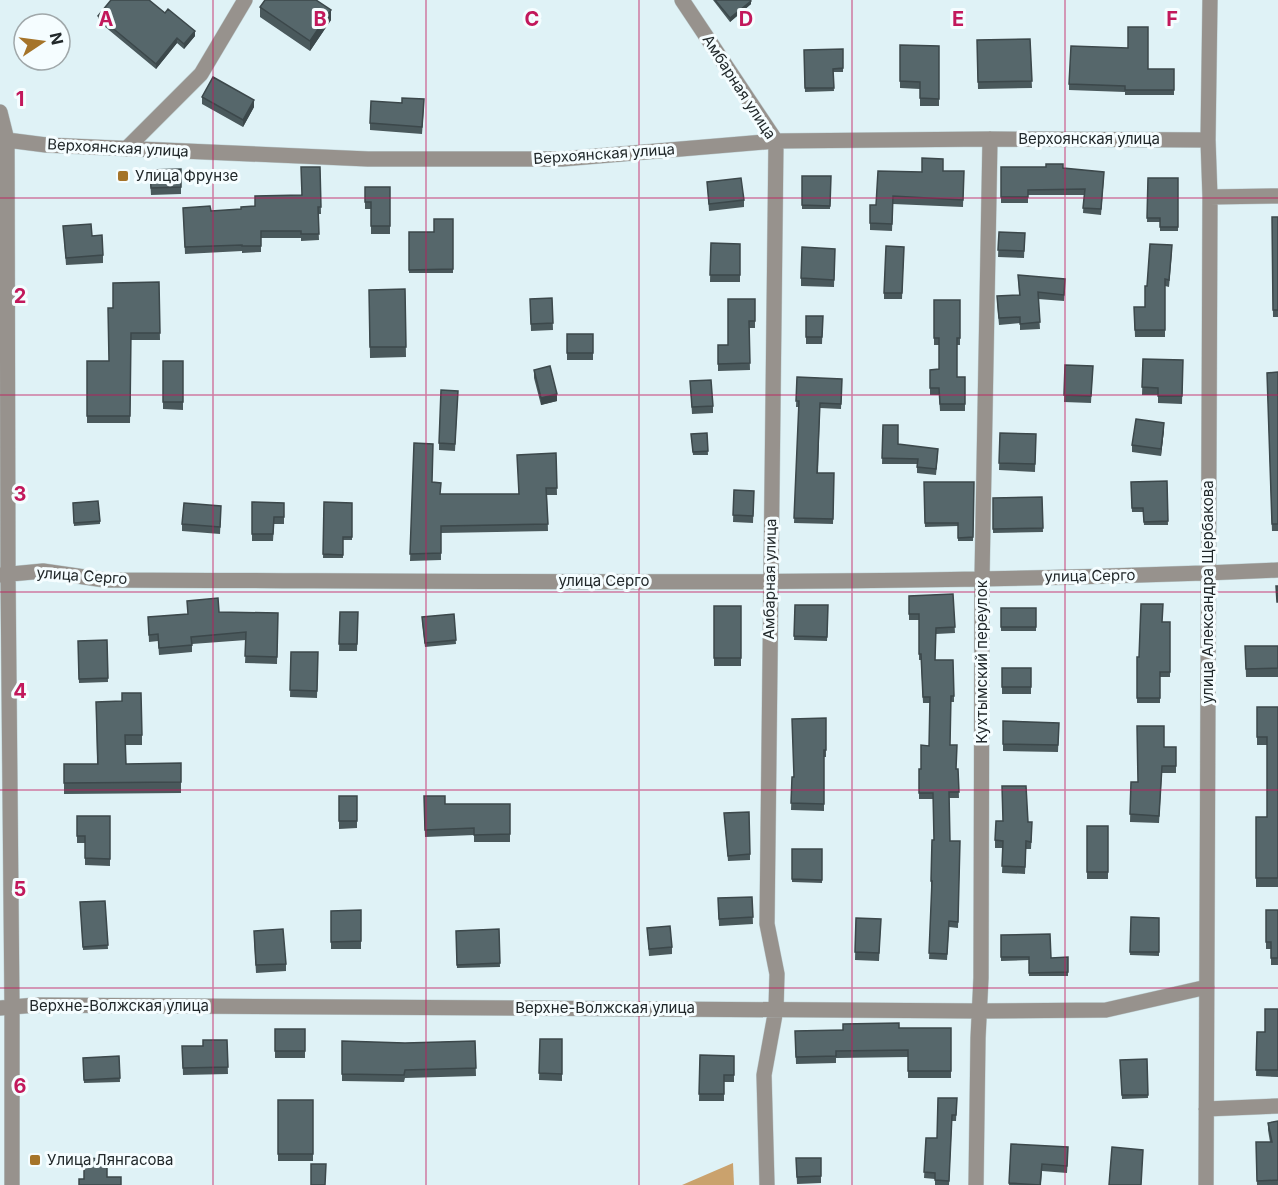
<svg xmlns="http://www.w3.org/2000/svg" width="1278" height="1185" font-family="Inter,sans-serif">
<style>
.forest{fill:#caa26d}
.lines{fill:none;stroke-linecap:round;stroke-linejoin:round}
.minor-casing{stroke:#bdced1;stroke-width:16}
.minor{stroke:#97928d;stroke-width:15}
.wall{fill:#4a595c}
.shaded-wall{fill:#3c484b}
.building{fill:#56676b;stroke:#3c484b;stroke-width:1.5}
.grid{fill:none;stroke:#c2185b;stroke-width:1.5;stroke-opacity:0.55}
.poi-dot{fill:#a57429;stroke:#f5fdff;stroke-width:2}
.labels{text-anchor:middle;stroke-width:6;stroke-linejoin:round;paint-order:stroke}
.street-label{font-size:15px;fill:#21282a;stroke:#f5fdff}
.poi-label{font-size:15px;fill:#21282a;stroke:#f5fdff;text-anchor:start}
.grid-label{font-size:20px;text-anchor:middle;font-weight:bold;fill:#c2185b;stroke:#f5fdff;stroke-width:6;stroke-linejoin:round;paint-order:stroke}
</style>
<rect width="100%" height="100%" fill="#dff2f6"/>
<!-- forest -->
<path class="forest" d="M733 1163 734 1185H682Z"/>
<g class="lines">
<!-- minor casing -->
<g class="minor-casing">
<path id="minor" d="M682 0 776 141 767 924 777 974 776 1009 764 1075 767 1185
M0 112 7 140 8 575 12 1007V1185
M0 141 7 140 46 145 368 159H562L776 141 990 139 1208 140
M126 149 201 74 245 0
M1210 197 1278 196
M0 575 43 571 105 580C496 581 887 587 1278 570
M0 1008 36 1005 979 1011 1106 1010 1207 987
M1206 1109 1278 1106
M976 1185 978 1038 981 978 982 578 990 139
M1206 1185 1210 197 1208 140 1210 0"/>
</g>
<!-- minor -->
<use href="#minor" class="minor"/>
</g>
<!-- wall -->
<path class="wall" d="M713 0H750L751 4 730 22Z
M260 7 331 20 310 51 260 17Z
M165 13 195 36 184 49 177 43 156 69 98 21V16Z
M1030 39 1032 88 978 89 977 40Z
M900 45 939 46V106H920V89L900 88Z
M843 49V72H833L834 91 805 92 804 50Z
M1148 69H1174V95H1125V92L1069 90V84Z
M202 97 254 107 243 127 202 104Z
M424 106 422 134 370 130V123Z
M320 167 321 214H318L319 240 301 241V238H261V252L242 253V251L185 254 183 208 211 211 241 209 301 195Z
M1001 167 1063 168 1104 177 1101 215 1083 213 1084 195H1028V203H1001Z
M181 169V194L151 195 150 178Z
M943 171H964L963 207 893 204 892 231 870 230V205H876L922 172Z
M802 176H831L830 209H802Z
M1148 178H1178V231H1160V222H1147Z
M707 182 744 200V207L709 211Z
M365 187H390V234H371V209H365Z
M1272 217H1278V317H1273Z
M453 219V273H409V232H434Z
M63 226 92 236 103 255V263L66 265Z
M999 232 1025 233 1024 258 998 257Z
M711 243 740 244V282H710Z
M904 247 902 299H884V293Z
M835 249 834 287 801 286V278Z
M1172 252 1169 287 1165 286V337H1135L1134 307H1145Z
M1018 275 1065 285 1064 301 1038 299 1040 329 1020 330V323L999 325 997 302 1019 295Z
M159 282 160 340H131L130 423H87V361H109L113 308Z
M405 289 406 357 370 358 369 290Z
M552 298 553 330 531 331 530 299Z
M755 299V328H749L750 370 718 371V345H728Z
M934 300H960V345H957V377H965V411H940L939 395H930V370L939 369V345H934Z
M806 316H823L822 344H806Z
M567 334H593V360H567Z
M1143 359 1183 360 1182 404 1158 403V395H1142Z
M163 361H183V410L163 409Z
M1065 365 1093 366 1091 403 1064 402Z
M534 370 557 401 541 405 534 378Z
M1278 372V531H1272L1267 373Z
M797 377 842 379 841 409 820 408 818 473H834L833 524 794 523 799 407H796Z
M690 381 713 406V413L692 414Z
M458 391 455 451 439 450V443Z
M883 425 898 444 938 454 936 475 917 473V464H882Z
M1164 430 1161 456 1132 452V445Z
M707 433 708 455H693L691 434Z
M1000 433 1036 434 1035 472 999 470Z
M414 443 432 482 440 494H518L556 453 557 495H547L548 531 441 533V560L410 561Z
M1167 481 1168 525H1144L1143 512H1132L1131 482Z
M924 482H974L973 541H958V526L925 527Z
M734 490 754 491 753 523 733 522Z
M1042 497 1043 532 993 533V498Z
M252 502 284 503V524H274L273 541H252Z
M324 502 352 503V540H343V558H323Z
M73 503 100 521V524L74 526Z
M221 513 220 534 182 531V524Z
M953 594 955 633 936 634 935 660 954 696V702H951L950 745 956 769H958L959 798H949L950 841H960L958 928 949 927 947 960 929 959 932 887H931L932 840H934L933 799H919V769H921L929 746 930 703H923L921 660H919V620H909V596Z
M187 601 219 612 278 613 277 664 245 663 246 640 192 644V652L159 655 158 641 149 642 148 617 188 614Z
M795 605H828L827 641 794 640Z
M714 606H741V666H714Z
M1001 608H1036V631H1001Z
M340 612H358L357 651H339Z
M454 614 456 644 425 647 422 621Z
M1162 622H1170V677H1160V703H1137V657H1139Z
M107 640 108 682 79 683 78 641Z
M1245 646H1278V677H1246Z
M291 652H318L317 698 290 697Z
M1002 668H1031V694H1002Z
M96 702 142 735V745H125L126 764 181 763V793L64 794V764H97Z
M1257 707H1278V887H1256V817H1267V745H1257Z
M826 718V757H824V811L791 810 792 777H793Z
M1003 721 1059 723 1058 752 1003 751Z
M1164 747H1176V773H1162L1159 823 1130 822 1131 782H1138Z
M339 796H357V828L339 829Z
M424 796 445 804H510V842H474V835L425 837Z
M724 813 750 854V860L728 861Z
M77 816H110V866L85 865V843H77Z
M1028 822 1032 829 1031 849H1026L1025 874 1002 873 1003 848H995V840Z
M1087 826H1108V879H1087Z
M792 849H822V883L792 882Z
M752 897 753 924 719 926 718 898Z
M105 901 108 949 83 950 80 902Z
M361 910V949H331V911Z
M1266 910H1278V965H1271V949H1266Z
M1131 917 1159 918V956L1130 955Z
M856 918 881 919 879 961 855 960Z
M647 928 672 947V954L649 956Z
M499 929 500 967 457 968 456 931Z
M1001 935 1051 958 1068 957V976H1029V960L1001 961Z
M254 938 286 964V971L256 973Z
M1278 1009V1077L1256 1076 1257 1032H1265Z
M899 1028H951V1078H908V1057L836 1058V1063L796 1064 795 1031Z
M275 1029H305V1058H275Z
M540 1039H562V1081L539 1080Z
M227 1040 228 1074 183 1075 182 1046H203Z
M342 1041 405 1043 475 1041 476 1076 405 1078 404 1082 342 1081Z
M700 1055 734 1056V1082H724V1101H699Z
M119 1056 120 1082 84 1083 83 1058Z
M1147 1059 1148 1098 1122 1099 1120 1060Z
M957 1098 956 1121H952L949 1185H935V1179L924 1178 926 1138H937Z
M278 1100H313V1161H278Z
M1278 1121V1185H1257L1256 1142H1270L1268 1130V1123Z
M1011 1144 1068 1155 1067 1173 1042 1171 1041 1185H1009Z
M796 1158H821V1183L797 1184Z"/>
<!-- shaded-wall -->
<path class="shaded-wall" d="M751 1V4L730 22V18Z
M331 10V20L310 51V41Z
M195 31V36L184 49V44Z
M177 38V43L156 69V64Z
M254 100V107L243 127V120Z
M557 394V401L541 405V398Z
M1164 423V430L1161 456V449Z"/>
<!-- building -->
<path class="building" d="M111 0H149L165 13 168 9 195 31 184 44 177 38 156 64 98 16Z
M265 0H316L331 10 310 41 260 7Z
M715 0H750L751 1 730 18Z
M1128 27H1148V69H1174V90H1125V86L1069 84 1071 46 1128 48Z
M1030 39 1032 81 978 82 977 40Z
M900 45 939 46V99L920 98V82L900 81Z
M843 49V68L833 69 834 88H805L804 50Z
M213 77 254 100 243 120 202 97Z
M402 98 424 99 422 127 370 123 371 101 402 103Z
M922 158 943 159V171H964L963 200 893 196 892 224 870 223V205H876L878 171 922 172Z
M1046 164H1063V168L1104 172 1101 209 1083 208 1085 189 1028 190V197H1001V167H1046Z
M301 167H320L321 207H318L319 234H301V231H261V246H242V245L185 247 183 208 210 206 211 211 241 209V207L255 206V196L302 195Z
M181 169V187L151 188 150 170Z
M802 176H831L830 206 802 205Z
M741 178 744 200 709 204 707 182Z
M1148 178H1178V227H1160V218H1147Z
M365 187H390V226H371V202H365Z
M1272 217H1278V310H1273Z
M434 219H453V269L409 270V232H434Z
M91 224 92 236 102 235 103 255 66 258 63 226Z
M999 232 1025 233 1024 251 998 250Z
M711 243 740 244V275H710Z
M1150 244 1172 245 1169 280 1165 279V330H1135L1134 307H1145V286H1147Z
M886 246 904 247 902 293H884Z
M802 247 835 249 834 280 801 278Z
M1018 275 1065 279 1064 295 1038 292 1040 322 1020 324V317L999 318 997 296 1020 295Z
M159 282 160 333H131L130 416H87V361H109L108 308H113V283Z
M405 289 406 347H370L369 290Z
M552 298 553 323 531 324 530 299Z
M728 299H755V321H749L750 363 718 364V345H728Z
M934 300H960V338H957V377H965V404H940L939 388H930V370L939 369V338H934Z
M806 316H823L822 337H806Z
M567 334H593V353H567Z
M1143 359 1183 360 1182 396H1158V388L1142 387Z
M163 361H183V402H163Z
M1065 365 1093 366 1091 396 1064 395Z
M550 366 557 394 541 398 534 370Z
M1278 372V524H1272L1267 373Z
M797 377 842 379 841 404 820 403 817 473H834L833 519 794 518 799 401H796Z
M711 380 713 406 692 407 690 381Z
M441 390 458 391 455 444 439 443Z
M1136 419 1164 423 1161 449 1132 445Z
M883 425H898V444L938 449 936 469 917 467 918 459 882 458Z
M707 433 708 451 693 452 691 434Z
M1000 433 1036 434 1035 464 999 463Z
M414 443 433 444 432 482 441 483 440 494H519L517 455 556 453 557 488H546L548 524 441 526V553L410 554Z
M1167 481 1168 521 1144 522 1143 508H1132L1131 482Z
M924 482H974L973 537 958 538V523H925Z
M734 490 754 491 753 516 733 515Z
M1042 497 1043 528 993 529V498Z
M98 501 100 521 74 523 73 503Z
M252 502 284 503V517H274L273 534H252Z
M324 502 352 503V537H343V555L323 554Z
M184 503 221 506 220 527 182 524Z
M1276 586H1278V602H1277Z
M953 594 955 627 936 628 935 660H953L954 696H951L950 745H957L956 769H958L959 792H949L950 841H960L958 922 949 921 947 954 929 953 932 881H931L932 840H934L933 793H919V769H921V745L929 746 930 697H923L921 654H919V614H909V596Z
M218 598 219 612 278 613 277 657 245 656 246 632 191 637 192 645 159 648 158 634 149 635 148 617 188 614 187 601Z
M1141 604H1163L1162 622H1170V672H1160V698H1137V657H1139Z
M795 605H828L827 637 794 636Z
M714 606H741V658H714Z
M1001 608H1036V627H1001Z
M340 612H358L357 644H339Z
M454 614 456 640 425 643 422 617Z
M107 640 108 678 79 679 78 641Z
M1245 646H1278V668L1246 669Z
M291 652H318L317 691 290 690Z
M1002 668H1031V687H1002Z
M122 693H141L142 735H125L126 764 181 763V782L64 783V764H98L96 702 122 701Z
M1257 707H1278V878H1256V817H1267V737H1257Z
M826 718V750H824V804L791 803 792 777H794L792 719Z
M1003 721 1059 723 1058 745 1003 744Z
M1137 726H1164V747H1176V766H1162L1159 816 1130 814 1131 782H1138Z
M1002 786H1026L1028 822H1032L1031 842 1026 841 1025 867 1002 866 1003 841 995 840 996 821H1003Z
M339 796H357V821H339Z
M424 796H445V804H510V834L474 835V828L425 830Z
M749 812 750 854 728 856 724 813Z
M77 816H110V859L85 858V836H77Z
M1087 826H1108V872H1087Z
M792 849H822V880L792 879Z
M752 897 753 917 719 919 718 898Z
M105 901 108 945 83 947 80 902Z
M361 910V941L331 942V911Z
M1266 910H1278V958H1271V942H1266Z
M1131 917 1159 918V952H1130Z
M856 918 881 919 879 953 855 952Z
M670 926 672 947 649 949 647 928Z
M283 929 286 964 256 965 254 931Z
M499 929 500 963 457 965 456 931Z
M1050 934 1051 958 1068 957V972L1029 973V957H1001V935Z
M1265 1009H1278V1070H1256L1257 1032H1265Z
M899 1023V1028H951V1071H908V1050L836 1051V1056L796 1057 795 1031 843 1030V1024Z
M275 1029H305V1051H275Z
M540 1039H562V1074L539 1073Z
M203 1040H227L228 1067 183 1068 182 1046H203Z
M342 1041 405 1043 475 1041 476 1068 405 1070 404 1075 342 1074Z
M700 1055 734 1056V1075H724V1094H699Z
M119 1056 120 1078 84 1080 83 1058Z
M1147 1059 1148 1095H1122L1120 1060Z
M938 1098H957L956 1115H952L949 1181 935 1180V1173L924 1172 926 1138H937Z
M278 1100H313V1154H278Z
M1278 1121V1180L1257 1181 1256 1142H1272L1268 1123Z
M1011 1144 1068 1147 1067 1166 1042 1164 1040 1185 1009 1183Z
M1112 1147 1143 1150 1141 1185H1109Z
M84 1158 107 1159V1177H121V1185H79V1179H84Z
M796 1158H821V1176L797 1177Z
M311 1164H326L325 1185H311Z"/>
<!-- grid -->
<path class="grid" d="M213 0V1185M426 0V1185M639 0V1185M852 0V1185M1065 0V1185M0 198H1278M0 395H1278M0 592H1278M0 790H1278M0 988H1278"/>
<!-- markers -->
<g class="poi-dot">
<rect x="117" y="170" width="12" height="12" rx="3"/>
<rect x="29" y="1154" width="12" height="12" rx="3"/>
</g>
<g class="labels">
<!-- street labels -->
<g class="street-label">
<text transform="translate(739 87) rotate(57)" y="5">Амбарная улица</text>
<text x="1089" y="144">Верхоянская улица</text>
<text transform="translate(118 148) rotate(3)" y="5">Верхоянская улица</text>
<text transform="translate(604 154) rotate(-4)" y="5">Верхоянская улица</text>
<text transform="translate(82 576) rotate(4)" y="5">улица Серго</text>
<text transform="translate(1090 576) rotate(-1)" y="5">улица Серго</text>
<text transform="translate(770 579) rotate(-89)" y="5">Амбарная улица</text>
<text x="604" y="586">улица Серго</text>
<text transform="translate(1208 592) rotate(-90)" y="5">улица Александра Щербакова</text>
<text transform="translate(982 662) rotate(-90)" y="5">Кухтымский переулок</text>
<text x="119" y="1011">Верхне-Волжская улица</text>
<text x="605" y="1013">Верхне-Волжская улица</text>
</g>
<!-- poi labels -->
<g class="poi-label">
<text x="135" y="181">Улица Фрунзе</text>
<text x="47" y="1165">Улица Лянгасова</text>
</g>
</g>
<g class="grid-label">
<text x="106" y="26">A</text>
<text x="320" y="26">B</text>
<text x="532" y="26">C</text>
<text x="746" y="26">D</text>
<text x="958" y="26">E</text>
<text x="1172" y="26">F</text>
<text x="20" y="106">1</text>
<text x="20" y="303">2</text>
<text x="20" y="501">3</text>
<text x="20" y="698">4</text>
<text x="20" y="896">5</text>
<text x="20" y="1093">6</text>
</g>
<!-- north arrow -->
<g transform="translate(42 42) rotate(77)"><circle r="28" fill="#f5fdff" stroke="#a0a8aa" stroke-width="1.5"/>
<path d="M0-4.5L10 22L0 15L-10 22Z" fill="#a57429"/>
<text y="-9" font-size="16" font-weight="bold" text-anchor="middle" fill="#21282a">N</text>
</g>
</svg>
